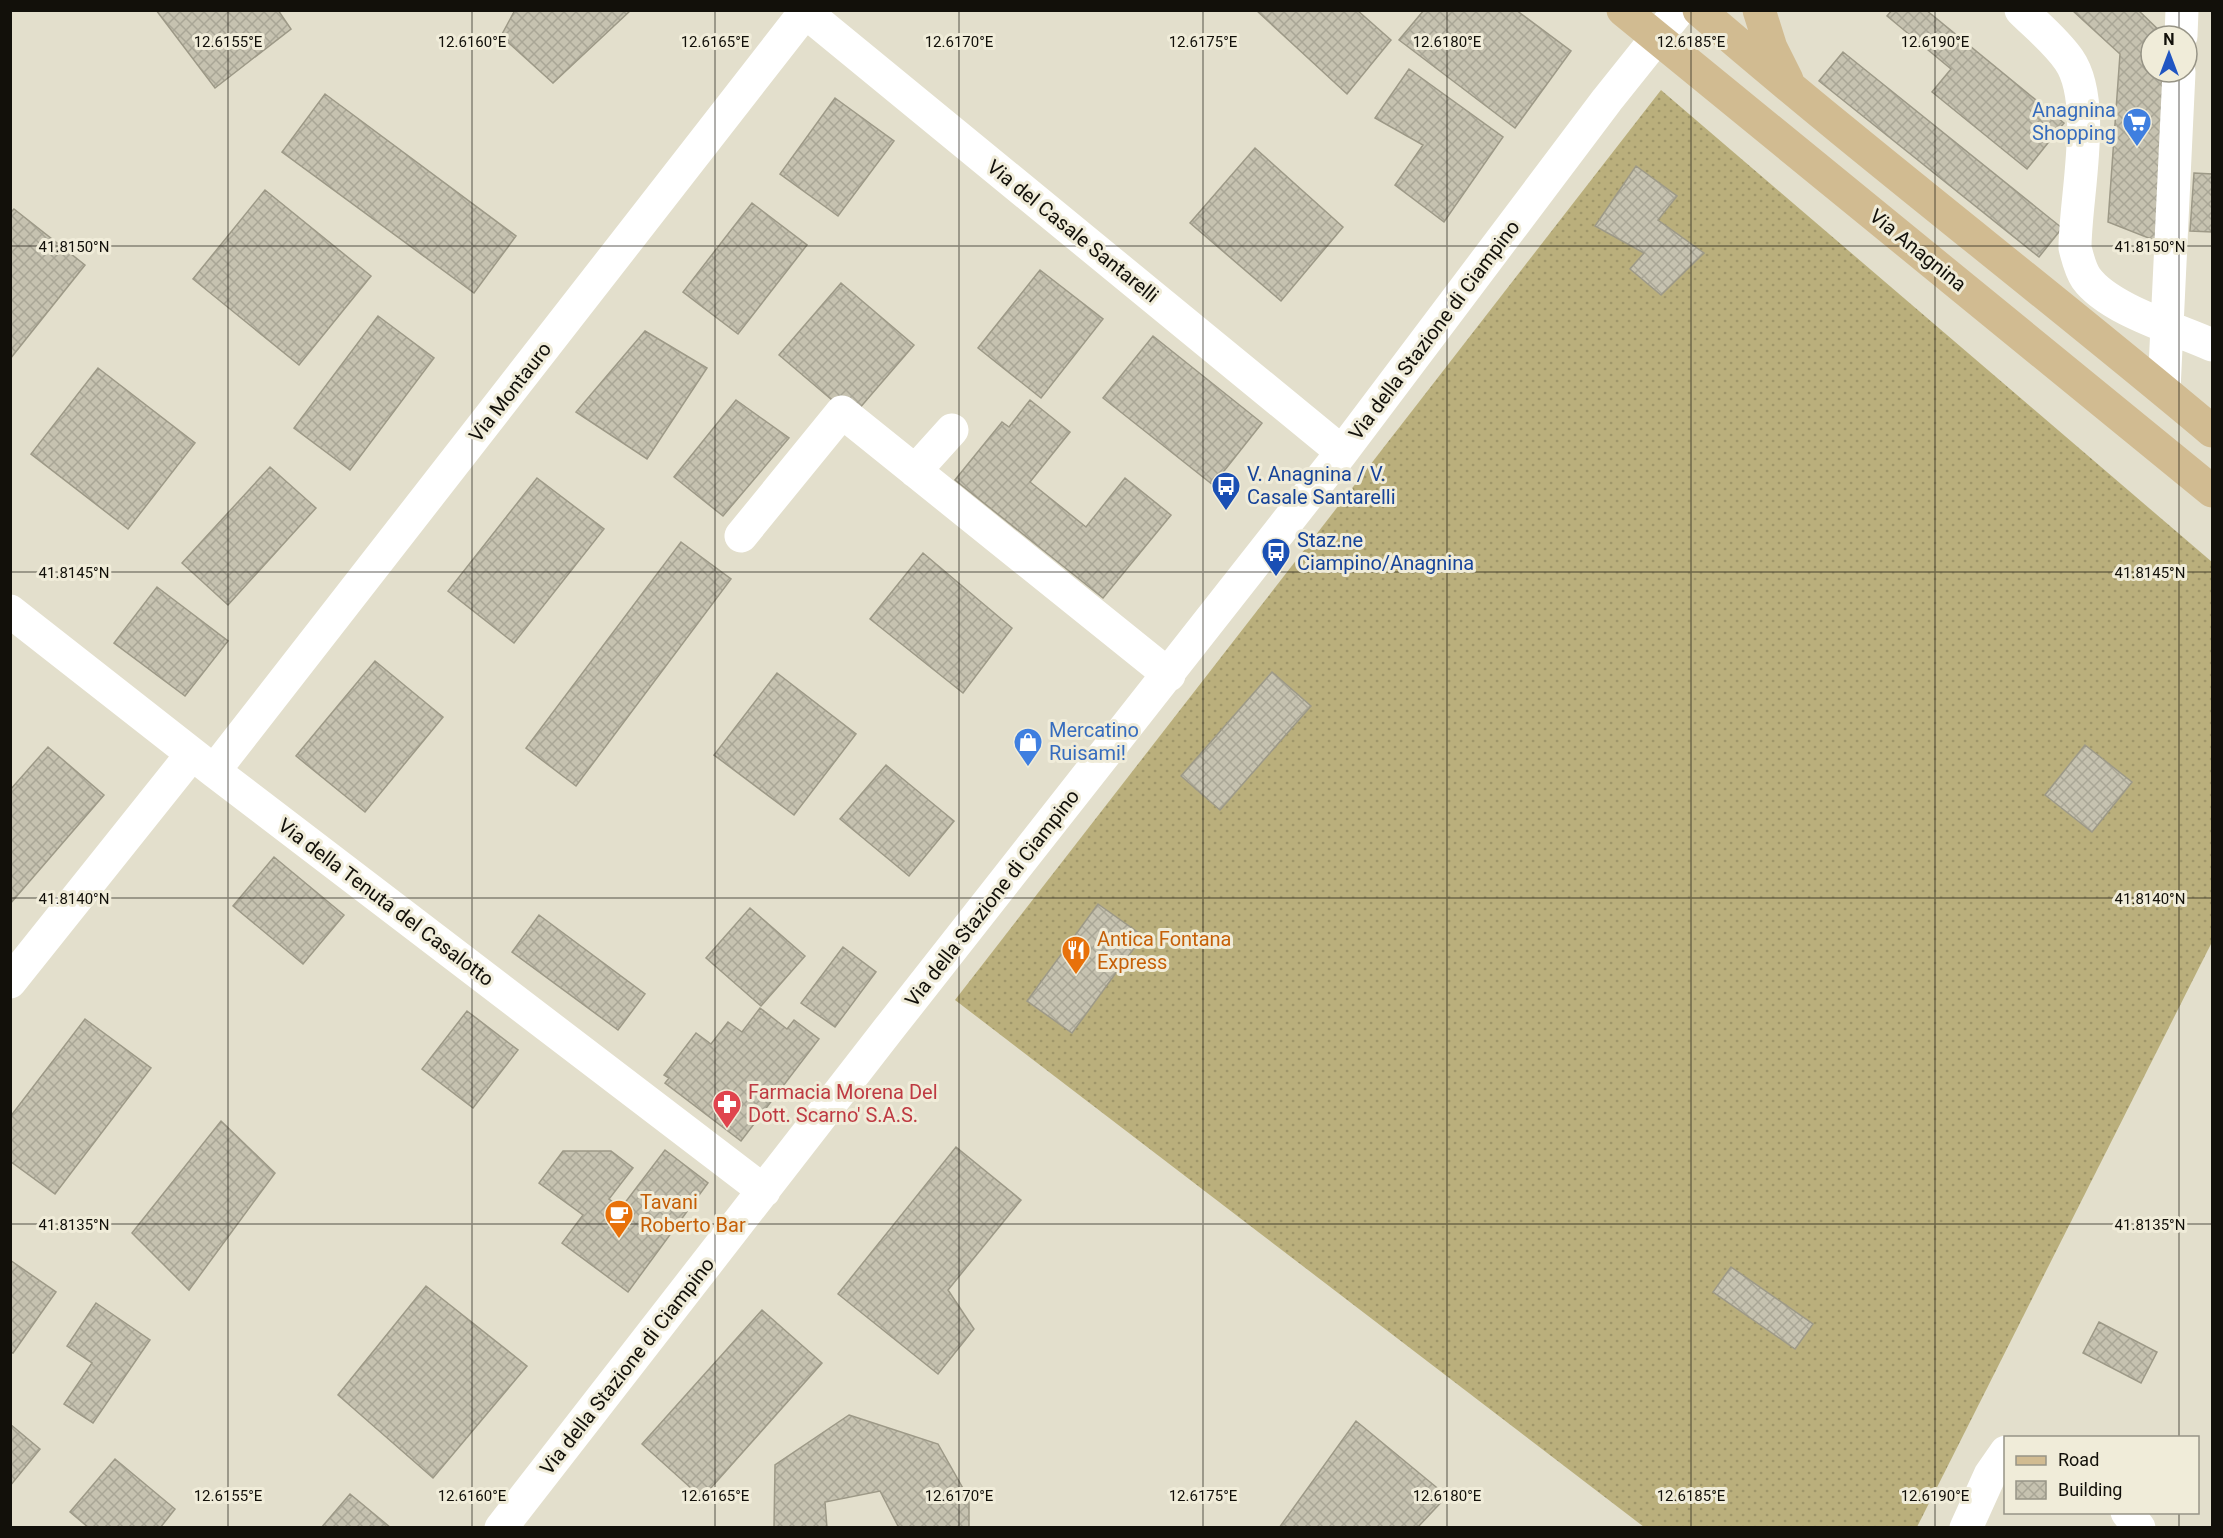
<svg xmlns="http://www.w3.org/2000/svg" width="2223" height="1538" font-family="Roboto,sans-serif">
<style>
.grass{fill:url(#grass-dots)}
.building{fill:url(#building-cross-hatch);stroke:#9d9987;stroke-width:1.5}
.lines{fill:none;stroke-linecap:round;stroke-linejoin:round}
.minor{stroke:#fff;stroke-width:33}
.major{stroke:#d1bb91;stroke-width:33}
.ticks{fill:none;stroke:#12100a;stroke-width:1.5;stroke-opacity:0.45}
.labels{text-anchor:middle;stroke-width:6;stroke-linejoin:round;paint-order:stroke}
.shop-label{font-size:20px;fill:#366cbe;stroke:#f0ecd9;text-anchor:end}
.street-label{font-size:20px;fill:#12100a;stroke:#f0ecd9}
.transit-label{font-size:20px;fill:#164399;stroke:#f0ecd9;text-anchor:start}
.food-label{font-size:20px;fill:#c56008;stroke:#f0ecd9;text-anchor:start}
.health-label{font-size:20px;fill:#be3a42;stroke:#f0ecd9;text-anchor:start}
.ticks-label{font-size:15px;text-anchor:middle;fill:#12100a;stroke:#f0ecd9;stroke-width:6;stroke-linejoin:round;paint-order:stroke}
</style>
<defs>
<pattern id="grass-dots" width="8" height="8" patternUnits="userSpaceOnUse" patternTransform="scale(1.5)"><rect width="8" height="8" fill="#baaf7c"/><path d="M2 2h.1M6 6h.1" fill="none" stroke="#9f966a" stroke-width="1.8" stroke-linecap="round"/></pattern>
<pattern id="building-cross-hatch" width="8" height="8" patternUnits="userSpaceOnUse" patternTransform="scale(1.5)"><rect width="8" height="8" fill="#c6c2b0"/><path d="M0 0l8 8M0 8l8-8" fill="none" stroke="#a9a696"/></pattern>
</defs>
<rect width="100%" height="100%" fill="#e3dfcc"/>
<!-- grass -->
<path class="grass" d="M1661 90 2212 562V942L1917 1527H1644L955 1000Z"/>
<!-- building -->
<path class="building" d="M156 10H278L291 29 215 88Z
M515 10H631L553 83 501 36Z
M1256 10H1357L1391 40 1347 94Z
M1424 10H1516L1571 51 1515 128 1399 40Z
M1892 10H1926L2064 123 2027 169 1932 92 1951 69 1887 16Z
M2072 10H2138L2165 36H2151V72H2164L2156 241 2108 222 2120 54Z
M1843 52 2062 228 2039 257 1819 81Z
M1409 69 1503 137 1444 222 1395 185 1423 145 1375 118Z
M325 94 516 236 474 293 282 152Z
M835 98 894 141 838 216 780 174Z
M1255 148 1343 227 1281 301 1190 223Z
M1636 166 1677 196 1658 220 1704 253 1661 295 1630 269 1644 253 1595 226Z
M2194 173 2212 174V232L2190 231Z
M265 190 371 276 299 365 193 279Z
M752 203 807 245 738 334 683 292Z
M14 209 85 265 10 359V213Z
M1040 270 1103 319 1041 398 978 348Z
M841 283 914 345 852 417 779 355Z
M378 316 434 358 350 470 294 428Z
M645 331 707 368 647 459 576 412Z
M1153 336 1262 423 1213 485 1103 398Z
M98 368 195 443 128 529 31 454Z
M736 400 789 438 723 516 674 477Z
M1030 400 1070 432 1030 482 1086 527 1125 478 1171 515 1103 598 955 480 1002 422 1009 427Z
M270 467 316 508 228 605 182 563Z
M537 478 604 529 514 643 448 591Z
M681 542 731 579 576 786 526 748Z
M923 553 1012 628 963 693 870 619Z
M157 587 228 641 185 696 114 643Z
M375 661 443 717 365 812 296 756Z
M1272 672 1311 706 1220 810 1181 776Z
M777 673 856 734 794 815 714 755Z
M2085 745 2132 782 2092 832 2045 795Z
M48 747 104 795 10 904V790Z
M886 765 954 821 909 876 840 819Z
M274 857 344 915 303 964 233 906Z
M1098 904 1143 936 1072 1033 1027 1001Z
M750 908 805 956 761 1006 706 958Z
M539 915 645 994 618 1030 512 952Z
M843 947 876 972 835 1027 801 1003Z
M760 1008 787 1029 794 1020 819 1039 741 1141 665 1083 669 1078 664 1075 696 1033 711 1044 728 1022 742 1032Z
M467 1011 518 1050 473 1108 422 1069Z
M85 1019 151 1068 55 1194 10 1161V1117Z
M221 1121 275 1173 189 1290 132 1233Z
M956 1147 1021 1200 948 1290 974 1329 938 1374 838 1294Z
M665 1150 708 1183 628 1292 562 1243 583 1215 539 1183 563 1151H611L633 1168 609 1199 621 1208Z
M10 1260 56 1292 13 1353 10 1352Z
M1731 1267 1813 1324 1795 1349 1713 1292Z
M426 1286 527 1366 433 1478 338 1395Z
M96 1303 150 1340 93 1423 64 1404 92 1363 67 1346Z
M762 1310 822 1363 702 1498 642 1444Z
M2099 1322 2157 1352 2141 1383 2083 1353Z
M849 1415 938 1444 969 1499V1528H899L880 1491 825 1502 827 1528H774L775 1465Z
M1356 1421 1447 1496 1417 1528H1279Z
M10 1424 40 1449 10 1486Z
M115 1459 175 1509 160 1528H89L70 1512Z
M350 1494 391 1528H321Z"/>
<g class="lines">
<!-- minor -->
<path class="minor" d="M803 10 1342 452
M2021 10C2037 26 2056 41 2069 60 2098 102 2075 197 2075 248 2078 259 2080 269 2086 278 2109 310 2177 329 2212 345
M2181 36 2182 10
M2164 390 2179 72
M915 471 952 430
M741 536 842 412 1169 675
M10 611 214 771 764 1191
M214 771 805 12
M10 982 192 754
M2127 1512 2139 1528
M501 1528 891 1026 1342 452 1607 100 1679 10
M1966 1528 1990 1475 2006 1452"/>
<!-- major -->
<path class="major" d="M1623 10 2212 491
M1699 10C1867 155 2043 289 2212 431
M1759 10 1771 48 1787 80"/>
</g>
<!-- ticks -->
<path class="ticks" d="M228 10V1528M472 10V1528M715 10V1528M959 10V1528M1203 10V1528M1447 10V1528M1691 10V1528M1935 10V1528M2179 10V36M2179 72V1438M10 246H2212M10 572H2212M10 898H2212M10 1224H2212M2179 1512V1528"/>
<!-- icons -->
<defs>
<g id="supermarket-pin" transform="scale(1.5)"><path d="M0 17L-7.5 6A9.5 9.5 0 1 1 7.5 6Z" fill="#3f7fe0" stroke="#f0ecd9"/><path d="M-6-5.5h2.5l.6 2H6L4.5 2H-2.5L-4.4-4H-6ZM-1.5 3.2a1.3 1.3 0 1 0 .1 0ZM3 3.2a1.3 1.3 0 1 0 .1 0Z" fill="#fff"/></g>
<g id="bus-pin" transform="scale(1.5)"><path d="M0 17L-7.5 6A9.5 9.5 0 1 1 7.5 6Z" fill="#1a4fb4" stroke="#f0ecd9"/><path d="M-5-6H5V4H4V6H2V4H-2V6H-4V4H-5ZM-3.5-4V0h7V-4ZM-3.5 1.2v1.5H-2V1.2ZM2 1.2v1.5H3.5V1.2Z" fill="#fff"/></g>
<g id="shop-pin" transform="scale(1.5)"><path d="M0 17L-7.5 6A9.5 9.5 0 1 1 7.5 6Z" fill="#3f7fe0" stroke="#f0ecd9"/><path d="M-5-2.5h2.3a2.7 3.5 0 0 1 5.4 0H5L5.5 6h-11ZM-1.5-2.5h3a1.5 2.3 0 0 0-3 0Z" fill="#fff"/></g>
<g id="restaurant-pin" transform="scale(1.5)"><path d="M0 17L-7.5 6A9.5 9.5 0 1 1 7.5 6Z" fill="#e8710a" stroke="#f0ecd9"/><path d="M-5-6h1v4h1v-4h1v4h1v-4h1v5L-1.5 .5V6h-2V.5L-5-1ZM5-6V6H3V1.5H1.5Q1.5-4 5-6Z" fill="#fff"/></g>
<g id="pharmacy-pin" transform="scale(1.5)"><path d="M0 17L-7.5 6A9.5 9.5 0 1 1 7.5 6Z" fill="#e0444e" stroke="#f0ecd9"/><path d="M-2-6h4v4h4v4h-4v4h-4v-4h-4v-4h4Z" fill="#fff"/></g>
<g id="cafe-pin" transform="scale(1.5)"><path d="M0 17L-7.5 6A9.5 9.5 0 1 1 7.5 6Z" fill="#e8710a" stroke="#f0ecd9"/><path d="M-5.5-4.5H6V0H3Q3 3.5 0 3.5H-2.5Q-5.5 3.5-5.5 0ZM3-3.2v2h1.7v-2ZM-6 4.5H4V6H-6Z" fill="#fff"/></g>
</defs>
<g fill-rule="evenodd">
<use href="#supermarket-pin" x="2137" y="122"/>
<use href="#bus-pin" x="1226" y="486"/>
<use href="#bus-pin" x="1276" y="552"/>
<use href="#shop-pin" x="1028" y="742"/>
<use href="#restaurant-pin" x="1076" y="950"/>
<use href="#pharmacy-pin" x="727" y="1104"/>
<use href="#cafe-pin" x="619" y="1214"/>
</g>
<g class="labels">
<!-- shop labels -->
<g class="shop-label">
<text x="2116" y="117">Anagnina<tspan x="2116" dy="23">Shopping</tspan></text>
<text x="1049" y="737" text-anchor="start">Mercatino<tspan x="1049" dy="23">Ruisami!</tspan></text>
</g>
<!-- street labels -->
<g class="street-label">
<text transform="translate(1073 231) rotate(39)" y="7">Via del Casale Santarelli</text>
<text transform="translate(1918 250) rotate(39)" y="7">Via Anagnina</text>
<text transform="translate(1434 330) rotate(-53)" y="7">Via della Stazione di Ciampino</text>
<text transform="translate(510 392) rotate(-52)" y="7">Via Montauro</text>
<text transform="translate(992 898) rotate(-52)" y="7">Via della Stazione di Ciampino</text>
<text transform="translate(386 902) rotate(37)" y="7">Via della Tenuta del Casalotto</text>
<text transform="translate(627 1366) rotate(-52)" y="7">Via della Stazione di Ciampino</text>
</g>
<!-- transit labels -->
<g class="transit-label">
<text x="1247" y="481">V. Anagnina / V.<tspan x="1247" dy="23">Casale Santarelli</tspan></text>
<text x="1297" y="547">Staz.ne<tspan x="1297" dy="23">Ciampino/Anagnina</tspan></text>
</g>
<!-- food labels -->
<g class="food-label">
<text x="1097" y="946">Antica Fontana<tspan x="1097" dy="23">Express</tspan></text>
<text x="640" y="1209">Tavani<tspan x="640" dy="23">Roberto Bar</tspan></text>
</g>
<!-- health labels -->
<g class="health-label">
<text x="748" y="1099">Farmacia Morena Del<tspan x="748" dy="23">Dott. Scarno' S.A.S.</tspan></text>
</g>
</g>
<g class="ticks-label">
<text x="228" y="47">12.6155°E</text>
<text x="472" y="47">12.6160°E</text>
<text x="715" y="47">12.6165°E</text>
<text x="959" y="47">12.6170°E</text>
<text x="1203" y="47">12.6175°E</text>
<text x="1447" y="47">12.6180°E</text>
<text x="1691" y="47">12.6185°E</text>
<text x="1935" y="47">12.6190°E</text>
<text x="74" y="252">41.8150°N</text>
<text x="2150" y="252">41.8150°N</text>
<text x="74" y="578">41.8145°N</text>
<text x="2150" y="578">41.8145°N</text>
<text x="74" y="904">41.8140°N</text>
<text x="2150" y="904">41.8140°N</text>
<text x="74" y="1230">41.8135°N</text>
<text x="2150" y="1230">41.8135°N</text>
<text x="228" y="1501">12.6155°E</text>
<text x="472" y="1501">12.6160°E</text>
<text x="715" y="1501">12.6165°E</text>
<text x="959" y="1501">12.6170°E</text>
<text x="1203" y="1501">12.6175°E</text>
<text x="1447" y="1501">12.6180°E</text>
<text x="1691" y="1501">12.6185°E</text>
<text x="1935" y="1501">12.6190°E</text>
</g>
<!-- border -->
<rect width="2223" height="1538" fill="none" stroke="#12100a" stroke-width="24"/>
<!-- legend -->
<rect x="2004" y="1436" width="195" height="78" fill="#f0ecd9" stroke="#979486" stroke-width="1.5"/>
<rect x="2016" y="1456" width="30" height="9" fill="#d1bb91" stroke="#979486" stroke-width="1.5"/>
<text x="2058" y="1466" font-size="18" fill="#12100a">Road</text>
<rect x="2016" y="1481" width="30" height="18" fill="url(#building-cross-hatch)" stroke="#979486" stroke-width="1.5"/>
<text x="2058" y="1496" font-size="18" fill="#12100a">Building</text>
<!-- north arrow -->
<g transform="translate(2169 54)"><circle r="28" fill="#f0ecd9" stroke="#979486" stroke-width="1.5"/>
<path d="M0-4.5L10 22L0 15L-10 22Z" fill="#2055c2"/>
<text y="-9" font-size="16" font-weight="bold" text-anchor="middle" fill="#12100a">N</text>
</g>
</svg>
